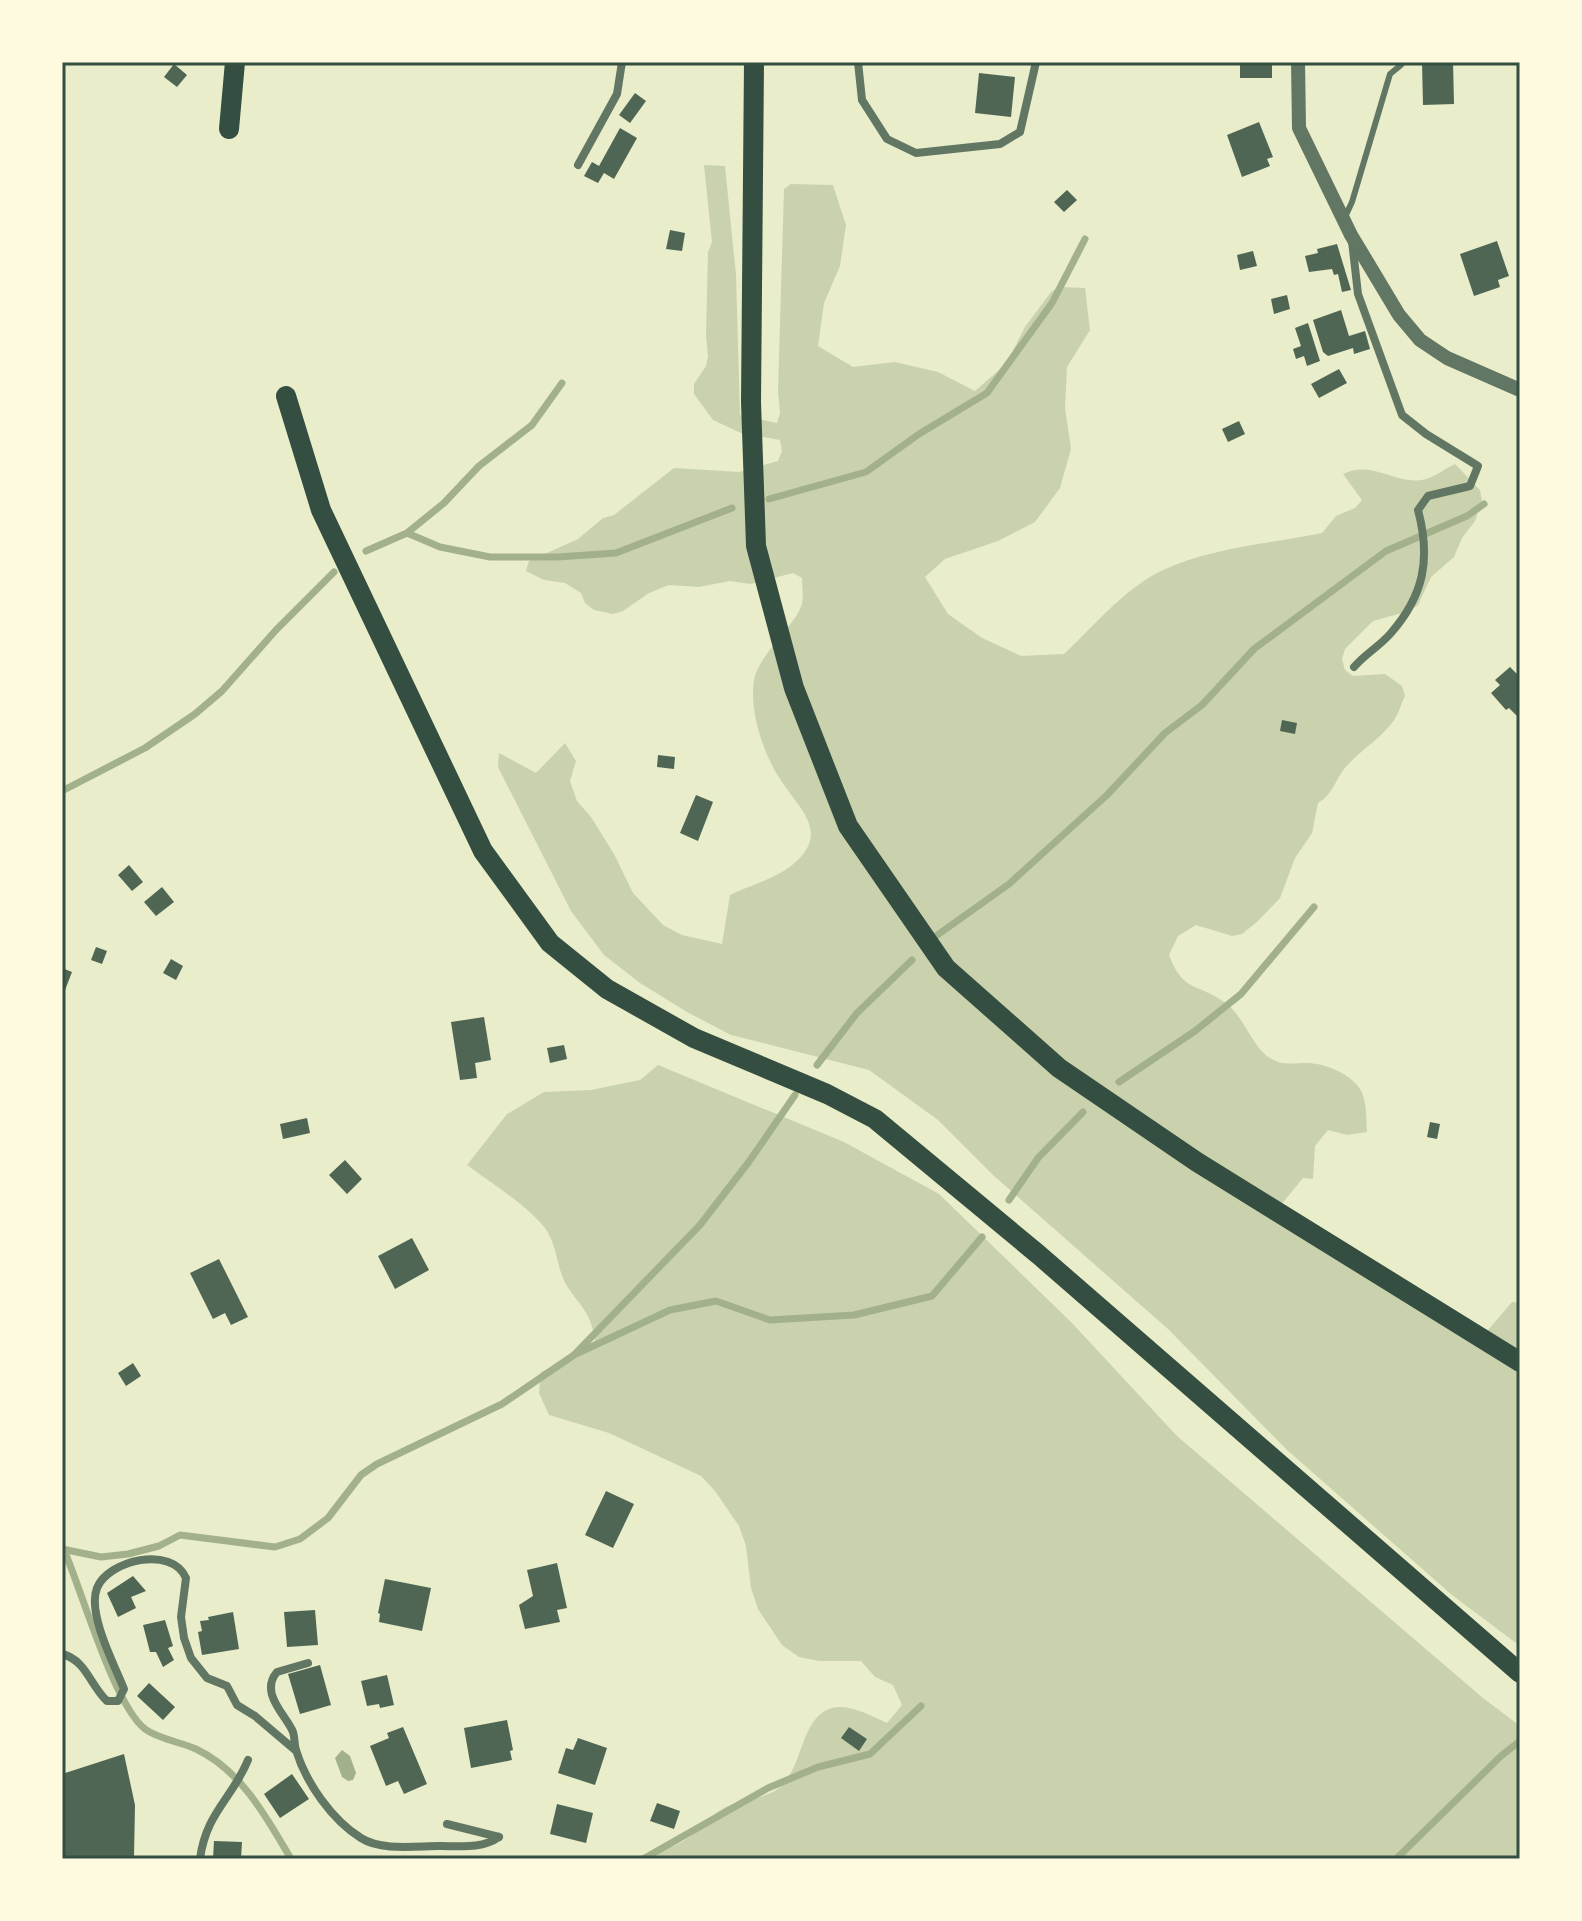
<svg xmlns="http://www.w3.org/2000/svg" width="1582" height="1921" font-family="'Archivo Narrow',sans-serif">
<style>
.green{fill:#cad2ad}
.water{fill:#a3b18a}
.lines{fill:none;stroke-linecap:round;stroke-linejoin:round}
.stream{stroke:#a3b18a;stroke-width:7}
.building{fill:#4f6655}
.service{stroke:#617663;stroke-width:6}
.minor{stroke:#617663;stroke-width:8}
.tertiary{stroke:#617663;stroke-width:14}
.motorway{stroke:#344e41;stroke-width:20}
.neatline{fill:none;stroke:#344e41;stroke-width:3}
</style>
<rect width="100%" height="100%" fill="#e9edc9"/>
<!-- green -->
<path class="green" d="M704 165 725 166 736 275 740 415 777 423 780 413 778 391 784 189 791 184 833 185 846 225 840 266 824 303 818 346 853 367 895 362 938 372 975 391 1006 364 1025 327 1051 292 1060 287 1085 288 1090 330 1067 367 1065 408 1071 449 1060 488 1035 522 998 541 945 559 925 577 948 614 982 638 1021 656 1064 654C1094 626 1124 589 1161 571 1212 547 1268 544 1322 533L1336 516 1355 508 1362 500 1343 474C1374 459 1397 487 1426 479 1436 476 1446 468 1455 464L1480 490 1482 501 1475 521 1462 538 1454 557 1431 577 1418 605 1409 611 1373 621 1345 649 1342 659 1345 670 1353 676 1385 674 1402 686 1405 696C1401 704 1399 713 1394 720 1381 739 1359 751 1344 769 1335 781 1332 795 1318 803L1312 833 1295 858 1280 898 1258 921 1242 934 1232 936 1196 925 1178 936 1169 955C1184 995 1200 982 1228 1005 1244 1018 1254 1049 1270 1058 1283 1066 1291 1063 1306 1063 1324 1063 1350 1073 1360 1089 1367 1100 1366 1119 1367 1132L1347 1135 1328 1130 1315 1146 1313 1179 1303 1178 1280 1206 1477 1343 1512 1302 1520 1303V1646L1452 1595 1286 1449 1168 1329 994 1176 938 1120 869 1070 731 1035 687 1012 640 983 604 955 571 911 498 767 499 753 536 773 565 743 576 761 570 781 577 801 591 817 614 854 633 893 663 925 682 935 722 944 730 895C749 886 774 879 791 866 832 833 800 810 780 779 763 753 749 711 754 680 758 655 799 622 802 603 804 595 802 586 802 578L793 573 750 584 730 581 699 587 669 585 649 593 623 611 613 614 594 610 585 603 581 593 565 583 544 580 526 571 529 561 578 539 603 518 614 515 674 468 739 472 778 461 782 451 780 440 741 433 713 420 694 394V384L706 366 708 356 706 335 708 252 712 242Z
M658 1065 844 1142 939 1194 1072 1323 1177 1436 1483 1698 1520 1726V1859H628C650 1853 672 1850 691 1836 702 1828 711 1815 724 1808 743 1797 770 1801 785 1782 801 1763 802 1727 823 1712 843 1699 868 1715 887 1723L902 1705 893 1685 875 1677 861 1661H819L799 1657 782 1645 758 1609 751 1588 746 1546 739 1526 715 1491 701 1476 609 1433 549 1415 539 1393 541 1372 559 1364 595 1341C591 1312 582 1309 567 1286 556 1268 558 1246 545 1228 527 1205 491 1183 467 1165L507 1114 544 1092 591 1090 640 1080Z"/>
<!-- water -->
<path class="water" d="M342 1750 350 1756 356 1773 353 1780 348 1781 342 1777 335 1758Z"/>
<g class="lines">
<!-- stream -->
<path class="stream" d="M769 499 866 472 919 434 987 393 1052 303 1085 239
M407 533 440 547 490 557H558L616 553 732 508
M366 551 407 533 444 503 479 466 532 425 562 383
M62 791 145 748 195 714 222 691 276 630 334 572
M936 936 1009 884 1107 795 1165 733 1202 705 1254 649 1386 551 1467 516 1484 504
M817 1065 857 1013 912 960
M1119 1082 1195 1031 1241 994 1314 907
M1009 1200 1038 1158 1083 1112
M576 1354 670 1310 716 1301 770 1320 854 1315 932 1296 982 1237
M62 1549 101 1557 128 1554 159 1546 180 1535 275 1547 300 1539 328 1518 361 1475 377 1464 502 1404 574 1355 700 1225 748 1163 795 1095
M64 1550C82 1591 114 1705 145 1729 158 1739 181 1742 196 1749 241 1770 267 1818 291 1859
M643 1859 768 1788 818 1767 870 1754 921 1706
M1396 1859 1501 1756 1520 1741"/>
</g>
<!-- building -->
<path class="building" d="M1240 62H1272V78H1240Z
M1425 62H1453L1454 104 1423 105 1422 63Z
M174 64 187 75 177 87 164 77Z
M979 73 1015 77 1011 117 975 113Z
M635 93 646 101 630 123 619 115Z
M1259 122 1273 157 1267 159 1270 166 1242 177 1227 135Z
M620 128 637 138 614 179 604 173 598 183 584 176 592 162 599 166Z
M1067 190 1077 200 1064 212 1054 202Z
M670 230 685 233 682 251 666 249Z
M1497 241 1509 276 1498 280 1500 287 1474 296 1460 254Z
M1337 244 1351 290 1342 292 1338 274 1334 275 1332 269 1309 272 1305 256 1318 253 1317 249Z
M1253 251 1257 266 1240 270 1237 255Z
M1287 295 1290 309 1274 314 1271 299Z
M1341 310 1349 336 1365 331 1370 349 1354 354 1353 348 1328 356 1323 352 1313 320Z
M1308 323 1320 361 1307 366 1304 356 1296 359 1293 349 1301 346 1295 328Z
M1339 369 1347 383 1319 398 1311 384Z
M1239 421 1245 434 1228 442 1222 429Z
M1510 667 1520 677V719L1509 708 1506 710 1491 693 1500 685 1495 680Z
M1282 720 1297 723 1295 734 1280 731Z
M658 755 675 757 674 769 657 767Z
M696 795 713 802 698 841 680 833Z
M129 865 143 882 132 891 118 875Z
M162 887 174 902 156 916 144 902Z
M96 947 107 951 102 964 91 960Z
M171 959 183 966 176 980 163 973Z
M62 968 72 972 62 998Z
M484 1017 491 1060 475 1063 477 1078 460 1080 451 1022Z
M564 1045 567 1059 550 1063 547 1048Z
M307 1118 310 1133 283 1139 280 1124Z
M1430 1122 1440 1124 1437 1139 1427 1137Z
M345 1160 362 1179 347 1194 329 1175Z
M412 1238 429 1270 395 1289 378 1256Z
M219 1259 248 1317 231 1325 225 1313 213 1319 190 1273Z
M133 1363 141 1376 126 1386 118 1373Z
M606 1491 634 1504 613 1548 585 1535Z
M557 1563 567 1608 557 1610 560 1622 525 1629 519 1605 533 1596 527 1570Z
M133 1576 146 1591 131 1597 136 1608 118 1617 107 1593Z
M385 1579 431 1588 422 1631 379 1622 380 1614 378 1613Z
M315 1610 318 1645 287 1647 284 1612Z
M233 1612 239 1649 202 1655 198 1632 202 1631 200 1621 209 1620 208 1617Z
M165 1620 173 1646 168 1648 174 1660 163 1667 156 1652H150L143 1625Z
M320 1665 331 1705 300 1714 288 1674Z
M387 1675 394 1705 380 1708 379 1704 367 1706 361 1681Z
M149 1683 175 1707 163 1720 137 1696Z
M507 1720 513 1750 510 1751 512 1760 471 1768 464 1728Z
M403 1727 427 1784 404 1794 398 1781 386 1786 370 1746 389 1738 387 1733Z
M849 1727 867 1739 859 1751 841 1738Z
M578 1738 607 1748 595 1785 558 1773 566 1748 573 1750Z
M124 1754 135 1805 134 1856 123 1859H62V1774Z
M292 1774 309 1799 280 1818 264 1794Z
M657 1803 680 1811 674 1829 650 1821Z
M557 1804 593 1813 586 1843 550 1834Z
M214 1841 242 1842 241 1859H213Z"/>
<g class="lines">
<!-- service -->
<path class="service" d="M1345 217 1352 202 1390 74 1401 65"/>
<!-- minor -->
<path class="minor" d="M858 62 862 100 887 139 916 153 1000 144 1020 132 1036 62
M578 165 617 94 622 62
M1352 241 1358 294 1402 415 1426 434 1478 466 1470 486 1428 496 1418 510C1431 559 1424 595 1391 633 1380 646 1365 654 1354 667
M62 1654C86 1660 90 1685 107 1701H118L124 1689C114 1664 87 1613 97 1588 108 1560 172 1545 186 1578L181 1617 184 1638 191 1658 207 1678 227 1686 237 1705 255 1716 295 1750
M308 1663 277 1672C259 1693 286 1715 293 1732 295 1738 294 1744 296 1750 306 1783 332 1820 361 1838 381 1851 416 1846 440 1846 460 1846 482 1849 499 1837
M447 1824 499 1837
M200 1859C206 1813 232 1799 248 1760"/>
<!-- tertiary -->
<path class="tertiary" d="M1298 62 1299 128 1351 235 1399 315 1420 340 1447 358 1520 390"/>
<!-- motorway -->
<path class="motorway" d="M754 62 751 402 756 546 794 688 848 826 946 968 1059 1068 1197 1162 1520 1362
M229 129 235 62
M286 396 321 510 483 851 550 943 607 989 694 1038 827 1094 875 1119 1039 1255 1520 1673"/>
</g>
<!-- border -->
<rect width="1582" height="1921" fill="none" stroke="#fefae0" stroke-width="128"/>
<rect x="64" y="64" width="1454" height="1793" class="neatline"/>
</svg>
